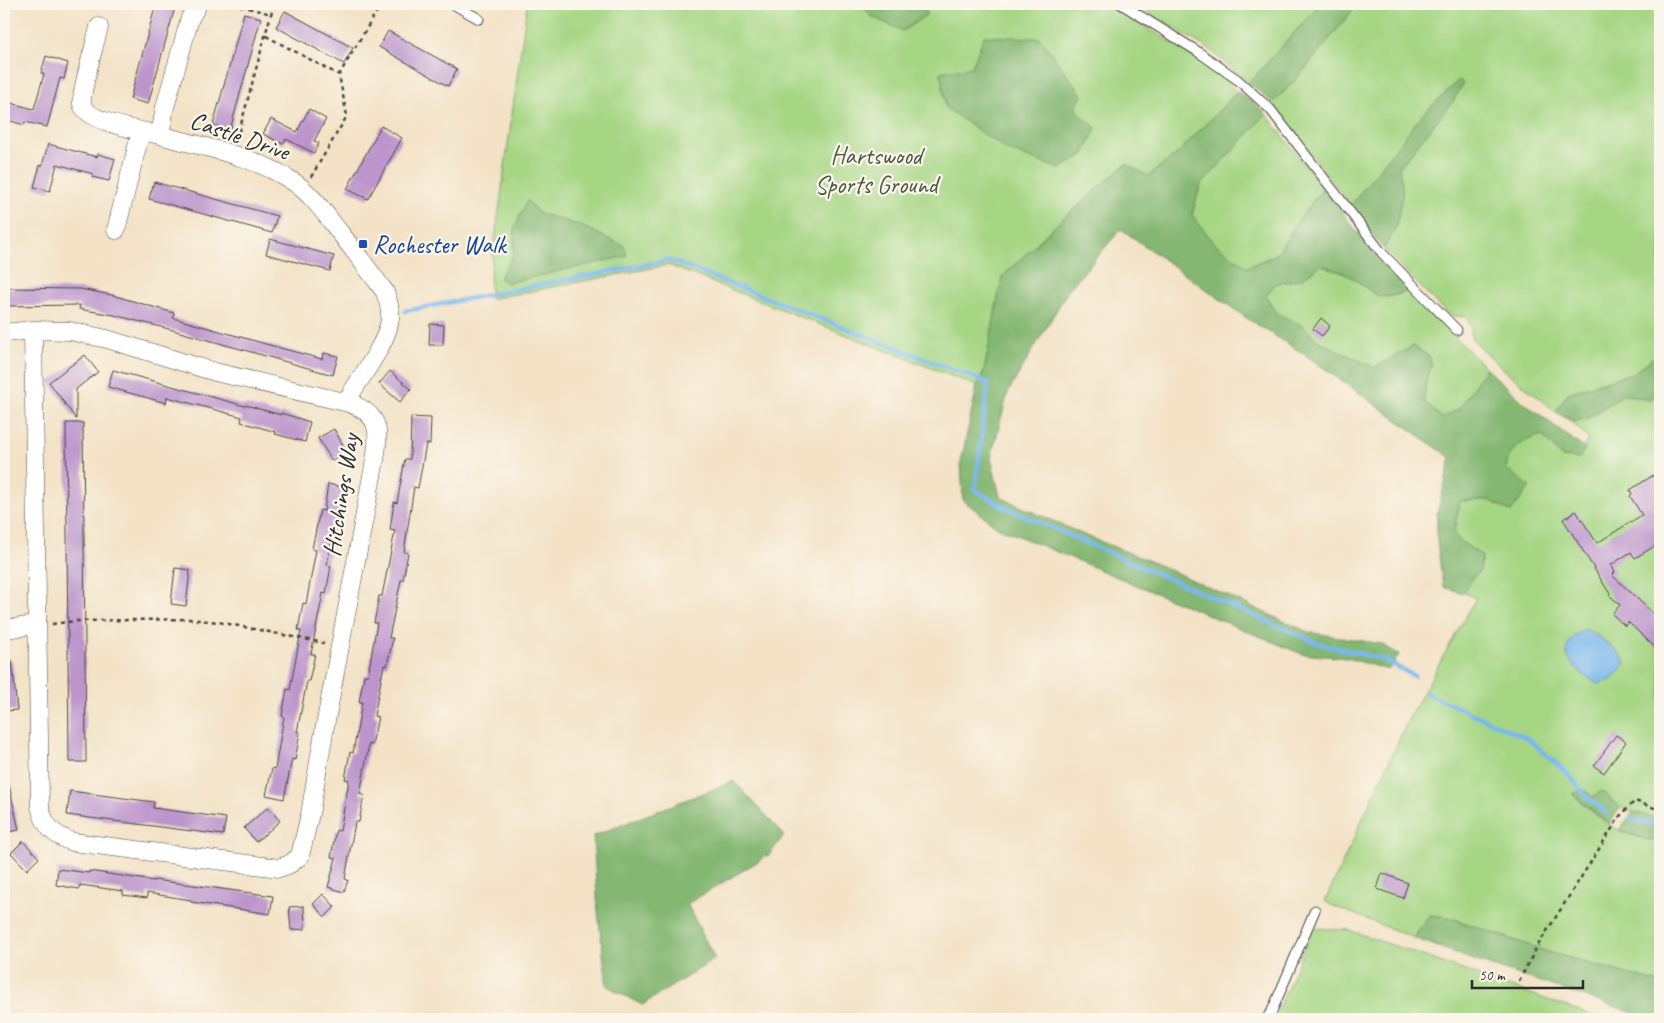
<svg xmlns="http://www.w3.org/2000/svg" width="1664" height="1023" font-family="Caveat,sans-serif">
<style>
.green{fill:#a6d684;stroke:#688058}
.forest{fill:#84b772;stroke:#58714e}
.water{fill:#7ab7ec;stroke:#52718c}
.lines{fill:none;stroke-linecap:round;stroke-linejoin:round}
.stream{stroke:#7ab7ec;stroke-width:4.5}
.building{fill:#bc95cc}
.lane-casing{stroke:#494642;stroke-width:11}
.street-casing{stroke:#494642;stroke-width:19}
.path{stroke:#494642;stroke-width:2.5;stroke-dasharray:4 4;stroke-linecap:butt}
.lane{stroke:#fff;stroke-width:9}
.street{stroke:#fff;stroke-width:18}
.transit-dot{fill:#1a4fb4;stroke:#fbf7ec;stroke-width:2}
.labels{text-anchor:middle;stroke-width:4.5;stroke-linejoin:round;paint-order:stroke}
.street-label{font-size:25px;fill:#2b2b2b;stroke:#fbf7ec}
.park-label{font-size:25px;fill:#4a5641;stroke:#fbf7ec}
.transit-label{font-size:25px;fill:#164399;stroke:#fbf7ec;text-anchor:start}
</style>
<rect width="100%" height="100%" fill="#fbf7ec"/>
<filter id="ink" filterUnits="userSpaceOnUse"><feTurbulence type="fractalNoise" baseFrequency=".02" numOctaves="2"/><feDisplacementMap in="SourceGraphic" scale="10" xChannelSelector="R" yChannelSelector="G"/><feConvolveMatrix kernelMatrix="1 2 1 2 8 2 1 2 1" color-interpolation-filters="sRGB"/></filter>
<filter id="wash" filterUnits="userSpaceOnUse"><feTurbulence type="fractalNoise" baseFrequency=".0096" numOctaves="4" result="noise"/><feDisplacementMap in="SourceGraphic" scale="20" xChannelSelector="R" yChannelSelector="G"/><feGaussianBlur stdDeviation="1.12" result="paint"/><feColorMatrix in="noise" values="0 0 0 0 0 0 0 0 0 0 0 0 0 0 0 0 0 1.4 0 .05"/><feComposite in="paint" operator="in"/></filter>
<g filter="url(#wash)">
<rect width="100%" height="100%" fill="#f3e2c6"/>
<!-- green -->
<path class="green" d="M527 4H1109L1227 77 1229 84 1237 92 1178 153 1147 177 1126 164 1057 224 1002 277 984 372 977 386 668 265 490 299V277Z
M1134 4H1320L1249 83 1209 49Z
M1358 4H1660V352L1635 372 1568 393 1556 412 1501 367 1472 339 1470 333 1472 328 1467 317 1454 316 1444 311 1384 249 1273 103 1299 76Z
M1266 114 1323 188 1294 227 1277 254 1247 267 1214 243 1192 215 1200 186Z
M1321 265C1331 269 1342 272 1351 277 1377 293 1374 304 1408 291L1486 368 1459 409 1443 419 1424 402 1426 380 1432 366 1393 359 1374 368 1317 340 1303 326 1276 313 1266 296 1275 284 1303 278Z
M1660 393V819L1620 808 1602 792 1592 797 1584 790 1573 795C1587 806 1602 822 1619 830 1632 836 1646 840 1660 842V983L1548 952 1448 917 1429 915 1414 938 1331 905 1325 901 1409 718 1476 598 1464 593 1473 577 1480 571 1482 556 1460 541 1454 531 1460 501 1489 500 1506 469 1508 457 1522 441 1542 434 1562 457 1579 458 1588 439 1572 422 1590 417 1624 394 1649 400Z
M1313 928 1349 930 1602 1019H1274Z"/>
<!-- forest -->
<path class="forest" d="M861 4H926V15L903 31 872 17Z
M1320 4H1358L1299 76 1273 103 1249 83Z
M984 36 1040 38 1082 95 1075 109 1096 128 1084 154 1060 169 1007 150 946 108 940 72 972 67Z
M1459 80 1463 83 1454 100 1399 168 1403 191 1396 227 1384 249 1350 206 1422 115Z
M1237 92 1253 102 1266 114 1200 186 1192 215 1214 243 1247 267 1277 254 1294 227 1323 188 1379 260 1408 291C1374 304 1377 293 1351 277 1342 272 1331 268 1321 265L1303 278 1275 284 1266 296 1276 313 1303 326 1317 340 1374 368 1413 346 1429 356 1432 366 1426 380 1424 402 1442 418 1459 409 1486 368 1522 401 1585 449 1579 458 1562 457 1542 435C1523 441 1509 447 1506 469L1530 487 1511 512 1489 500 1460 501 1454 531 1460 541 1482 556 1480 571 1473 577 1464 593 1443 587 1437 541V514L1451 458 1307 356 1248 319 1121 229 1069 289 1008 392 991 458 1000 497 1084 535 1150 561 1308 632 1382 644 1399 655 1388 670 1348 658 1302 654 997 527 963 500 961 462 977 386 984 372 1002 277 1057 224 1126 164 1148 176 1178 153Z
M527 200 539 213 579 225 624 246 627 256 507 283 499 278 513 255 515 227Z
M1660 352V393L1650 400 1624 394 1590 417 1572 422 1556 412 1568 393 1635 372Z
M734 781 784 835 770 854 687 904 715 959 642 1005 607 986 598 912 593 836Z
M1584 790 1592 797 1602 791 1620 808 1609 824 1572 794Z
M1633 812 1660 819V842L1645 839 1619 830Z
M1429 915 1448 917 1548 952 1660 983V1019H1652L1468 958 1414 938Z"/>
<!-- water -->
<path class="water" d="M1585 629C1600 636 1618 649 1626 663L1611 680 1598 684C1572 670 1550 648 1585 629Z"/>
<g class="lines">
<!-- stream -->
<path class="stream" d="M405 311 669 260 988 383 975 490 1004 507 1317 643 1383 659 1414 676
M1426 693 1529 739 1570 776 1586 796 1606 813
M1629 819 1660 826"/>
</g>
<g id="blocks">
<!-- building -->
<path class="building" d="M156 4H176L148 104 130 99Z
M285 11 353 48 344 64 276 27Z
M244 13 261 18 230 130 213 125Z
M388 31 457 69 448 86 379 47Z
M46 56 68 63 64 79 60 78 47 127 25 122 24 125 4 119 7 102 34 109 44 74 41 73Z
M309 109 326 119 314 141 319 143 314 153 286 139 283 144 263 134 271 119 297 132Z
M381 126 402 138 368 199 347 189Z
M48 144 97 157 98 154 115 159 109 181 92 177 93 174 57 164 50 191 34 187 40 165 42 166Z
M154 182 277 216 272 233 149 199Z
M270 239 334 256 330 271 266 254Z
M4 288 80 289 112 295 174 313 173 318 273 346 322 359 324 353 338 356 333 375 169 329 114 315 79 309 80 305 4 306Z
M1321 318 1330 326 1322 336 1313 329Z
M430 324 444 325 443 345H429Z
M85 355 98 372 76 389V419L49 382Z
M113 370 245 406 246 405 281 415V413L310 422 305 442 275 434 276 432 241 422 242 417 167 397 166 403 108 387Z
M390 371 411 389 400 402 379 384Z
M411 417 431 418 430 444H426L418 488 414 487 404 552 408 553 403 580H401L389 638H393L387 666 384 665 374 716 378 717 372 745 369 744 360 794 364 795 359 822H355L345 879 348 880 344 892 328 887 336 858 331 857 336 830 340 831 349 780 345 779 350 752 353 753 362 702H359L364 675H368L377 623H374L379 596H382L395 531 390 530 394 502 397 503 405 459H410Z
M66 423H83L86 762H69Z
M334 429 347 452 332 461 318 438Z
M1660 471V504L1654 508 1660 517V543L1635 558 1631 552 1611 565 1615 572 1612 575 1660 620V652L1628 622 1625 626 1612 614 1620 605 1609 595 1610 594 1563 519 1576 511 1597 543 1642 515 1630 496 1632 494 1630 490Z
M328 484 346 488 341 514 337 513 327 565 331 566 326 594 323 593 311 654H315L309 681H307L297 732H300L295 760 292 759 284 799 266 795 272 768 275 769 284 717 282 716 287 689 290 690 301 631 298 630 303 603 306 604 316 550 312 549 320 510 324 511Z
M175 568 190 570 186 606 171 604Z
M4 660H12L17 710 4 711Z
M1616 735 1626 742 1604 773 1594 766Z
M9 785 19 830 4 833V786Z
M70 791 154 802 153 808 226 818 223 835 67 815Z
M268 807 280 821 256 842 244 828Z
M23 841 39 858 27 870 11 853Z
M58 869 89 873V871L154 881V880L193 885 273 896 270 914 191 902V900L147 893V898L123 895V891L80 885 79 889 56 885Z
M1382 873 1408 883 1403 898 1377 889Z
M323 894 335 907 325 917 313 904Z
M304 906 305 929 291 930 289 907Z"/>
</g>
</g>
<g filter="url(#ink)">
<use href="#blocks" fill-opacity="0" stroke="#494642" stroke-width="1"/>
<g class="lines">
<!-- lane casing -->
<g class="lane-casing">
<path id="lane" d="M453 4 479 19
M1121 4 1197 51 1238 80 1270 109 1382 253 1457 330
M1266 1019 1272 1011 1315 910"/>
</g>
<!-- street casing -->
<g class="street-casing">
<path id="street" d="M198 4 190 18 165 107 160 135C202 147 251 155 289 179 311 192 326 215 341 234 356 253 371 273 385 292 388 301 391 309 390 319 387 343 364 372 352 392L349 403
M99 27C96 41 80 93 82 104 86 122 143 131 160 135
M116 230 141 131
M4 333 33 330 70 331 107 339 215 372 349 403C380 414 380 430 375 460L325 726 310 814 300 856 290 864 279 868 73 842C54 836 44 826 40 806L33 330
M4 629 37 625"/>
</g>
<!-- path -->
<path class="path" d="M233 4 271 14
M266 36 339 75
M237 139 271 14 276 4
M311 177 347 116 339 75 381 4
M52 624 76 621 189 619 219 622 324 643
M1519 981 1538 945 1620 816 1635 801 1660 810"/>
<!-- lane -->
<use href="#lane" class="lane"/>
<!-- street -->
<use href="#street" class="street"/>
</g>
</g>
<!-- markers -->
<rect class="transit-dot" x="358" y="239" width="10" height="10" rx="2.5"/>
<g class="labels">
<!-- street labels -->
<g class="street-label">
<text transform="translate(240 135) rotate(19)" y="9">Castle Drive</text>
<text transform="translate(340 495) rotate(-81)" y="9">Hitchings Way</text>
</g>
<!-- park labels -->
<g class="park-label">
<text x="876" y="164">Hartswood<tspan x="876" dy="29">Sports Ground</tspan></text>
</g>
<!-- transit labels -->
<g class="transit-label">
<text x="373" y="253">Rochester Walk</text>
</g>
</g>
<!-- margin -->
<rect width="1664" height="1023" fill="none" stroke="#fbf7ec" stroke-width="20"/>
<!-- scale -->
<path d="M1472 980v8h111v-8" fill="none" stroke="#2b2b2b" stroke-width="2.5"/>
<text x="1479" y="980" font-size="15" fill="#2b2b2b" stroke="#fbf7ec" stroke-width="4" paint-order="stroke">50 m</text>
</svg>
